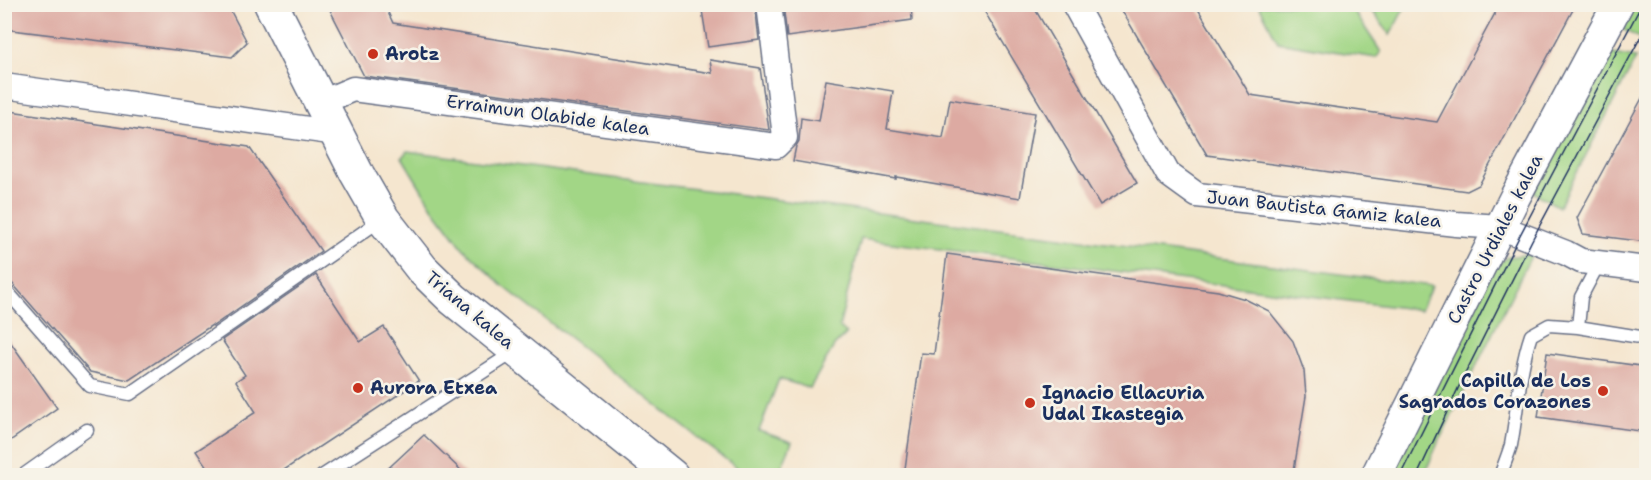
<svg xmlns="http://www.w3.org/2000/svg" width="1651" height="480" font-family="'Shantell Sans',sans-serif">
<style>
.green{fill:#a2d686;stroke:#5e8272;stroke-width:1.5}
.building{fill:#ddaaa2}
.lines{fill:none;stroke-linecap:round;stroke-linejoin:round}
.service-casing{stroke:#676f86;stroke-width:15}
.minor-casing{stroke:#676f86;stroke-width:27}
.tertiary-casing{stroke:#676f86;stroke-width:33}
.secondary-casing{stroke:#676f86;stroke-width:36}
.service{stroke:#fff;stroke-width:12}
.minor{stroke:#fff;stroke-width:24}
.tertiary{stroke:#fff;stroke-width:30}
.secondary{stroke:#fff;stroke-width:33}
.tram{stroke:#1b2f5e;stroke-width:1.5}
.poi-dot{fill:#c8321e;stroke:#f7f3e8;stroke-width:2}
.labels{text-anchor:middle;stroke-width:5;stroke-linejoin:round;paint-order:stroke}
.poi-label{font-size:18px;font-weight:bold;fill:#1b2f5e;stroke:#f7f3e8;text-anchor:start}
.street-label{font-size:18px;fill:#1b2f5e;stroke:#f7f3e8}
</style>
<rect width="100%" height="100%" fill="#f7f3e8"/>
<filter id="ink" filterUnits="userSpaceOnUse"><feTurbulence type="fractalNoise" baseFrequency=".0167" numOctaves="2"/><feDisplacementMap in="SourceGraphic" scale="12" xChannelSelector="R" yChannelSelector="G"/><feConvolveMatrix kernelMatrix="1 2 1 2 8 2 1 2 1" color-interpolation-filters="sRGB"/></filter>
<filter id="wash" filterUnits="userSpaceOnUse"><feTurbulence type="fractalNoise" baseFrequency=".008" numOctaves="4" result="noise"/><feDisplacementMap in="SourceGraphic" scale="24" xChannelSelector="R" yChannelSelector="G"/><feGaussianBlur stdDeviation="1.35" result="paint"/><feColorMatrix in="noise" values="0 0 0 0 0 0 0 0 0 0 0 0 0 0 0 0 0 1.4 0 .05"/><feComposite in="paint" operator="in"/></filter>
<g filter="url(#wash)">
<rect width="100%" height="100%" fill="#f5e6cf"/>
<!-- green -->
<path class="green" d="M1259 5H1350L1381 52 1376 58 1278 42Z
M1368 5H1406L1390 35Z
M1632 5H1646V38L1645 41 1620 28Z
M1607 53 1636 58 1559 207 1533 192Z
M407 151 1432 286 1420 310 861 239 839 327 847 333 834 346 810 388 779 379 759 431 792 442 778 475H746L503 286 463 248 431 205 402 157Z
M1532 254 1437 445 1424 475 1391 476 1495 265 1508 257Z"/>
<g id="blocks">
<!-- building -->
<path class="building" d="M4 4H227L247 42 232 57 4 29Z
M327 4H384L393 23 712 73 710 60 760 68 769 130 364 76Z
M701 4H755L759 40 708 47Z
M783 4H911L912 20 787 37Z
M980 4H1032L1137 183 1100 205Z
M1118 4H1195L1250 95 1437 122 1500 4H1576L1479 185 1467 191 1207 155Z
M826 80 893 91 887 129 943 138 950 99 1035 113 1020 198 896 177V179L793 161 796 146 799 141 801 118 819 121Z
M1647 89V242L1583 234 1577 218Z
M4 110 249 147 321 251 213 326 212 325 129 380 90 372 4 274Z
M947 254 1218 291 1245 299 1269 311 1293 341 1304 371 1306 396 1293 476H904L921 353 934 354Z
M316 275 360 342 384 327 419 381 275 476H213L196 451 256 412 236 381 245 375 222 340Z
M4 333 57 408 4 445Z
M1547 353 1647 367V432L1538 417Z
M424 435 467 476H380Z"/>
</g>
</g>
<g filter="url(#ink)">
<use href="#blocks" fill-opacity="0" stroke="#676f86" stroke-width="1.5"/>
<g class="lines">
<!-- service casing -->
<g class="service-casing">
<path id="service" d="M4 288 90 386 130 394 382 219
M1578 327 1581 297 1599 263
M22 476 87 430
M322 476 514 352
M1500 476C1504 465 1508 455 1511 445 1518 408 1519 370 1531 335L1549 325 1578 327 1646 338"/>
</g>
<!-- minor casing -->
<g class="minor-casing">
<path id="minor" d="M1074 4 1168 174 1197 195 1456 224 1500 227 1566 253 1581 261 1646 269
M4 86 337 133
M322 102 353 89 776 146 785 137 769 4"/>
</g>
<!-- tertiary casing -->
<g class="tertiary-casing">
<path id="tertiary" d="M1376 476 1515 197 1618 4"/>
</g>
<!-- secondary casing -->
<g class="secondary-casing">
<path id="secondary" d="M271 4 356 172 383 219 422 269 453 299 672 476"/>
</g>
<!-- service -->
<use href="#service" class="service"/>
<!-- minor -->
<use href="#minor" class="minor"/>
<!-- tertiary -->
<use href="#tertiary" class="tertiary"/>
<!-- secondary -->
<use href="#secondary" class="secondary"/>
<!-- tram -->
<path class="tram" d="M1400 476 1520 235 1642 4
M1417 476 1462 380 1532 240 1646 27"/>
</g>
</g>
<!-- markers -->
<g class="poi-dot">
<circle cx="373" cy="54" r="6"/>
<circle cx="358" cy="388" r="6"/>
<circle cx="1603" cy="391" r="6"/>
<circle cx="1030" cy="403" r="6"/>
</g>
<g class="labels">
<!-- poi labels -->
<g class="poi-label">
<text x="385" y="60">Arotz</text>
<text x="1591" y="387" text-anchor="end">Capilla de Los<tspan x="1591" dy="21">Sagrados Corazones</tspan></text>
<text x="370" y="394">Aurora Etxea</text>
<text x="1042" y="399">Ignacio Ellacuria<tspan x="1042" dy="21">Udal Ikastegia</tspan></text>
</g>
<!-- street labels -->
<g class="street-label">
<text transform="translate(548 115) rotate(8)" y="6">Erraimun Olabide kalea</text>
<text transform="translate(1324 209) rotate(6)" y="6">Juan Bautista Gamiz kalea</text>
<text transform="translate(1495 239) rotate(-63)" y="6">Castro Urdiales kalea</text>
<text transform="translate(470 310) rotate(40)" y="6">Triana kalea</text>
</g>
</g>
<!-- margin -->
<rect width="1651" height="480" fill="none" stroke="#f7f3e8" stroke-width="24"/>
</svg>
